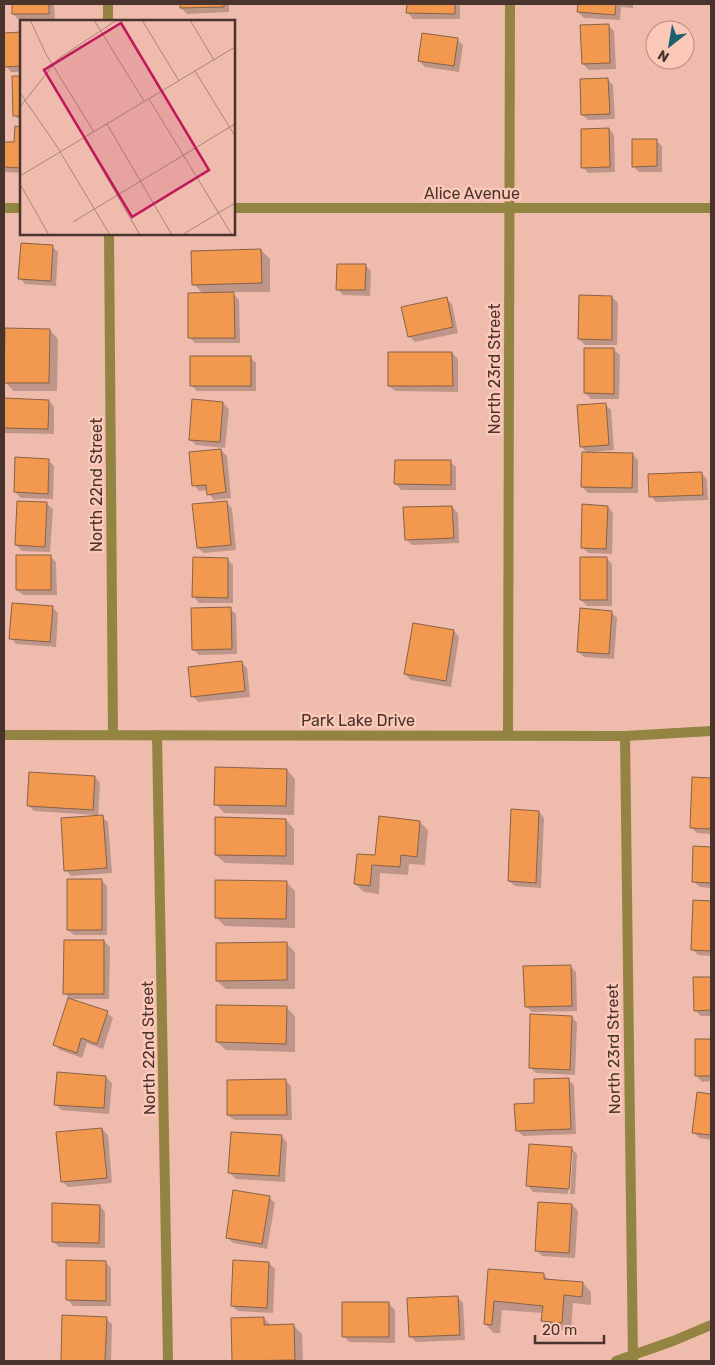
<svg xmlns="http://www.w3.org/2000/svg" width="715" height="1365" font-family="Rubik,sans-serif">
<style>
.shadow{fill:#0003}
.building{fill:#f3984f;stroke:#876247}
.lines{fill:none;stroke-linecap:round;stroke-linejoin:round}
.minor{stroke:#938441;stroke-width:10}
.tertiary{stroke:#938441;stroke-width:10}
.labels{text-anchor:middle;stroke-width:5;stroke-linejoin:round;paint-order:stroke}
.street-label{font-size:16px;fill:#48332d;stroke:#fcc8b8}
.inset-road{fill:none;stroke:#ac8579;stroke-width:1}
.view{fill:#c2185b;fill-opacity:0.15;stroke:#c2185b;stroke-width:2.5}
.inset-edge{fill:none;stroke:#48332d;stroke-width:2.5}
</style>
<rect width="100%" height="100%" fill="#eebbac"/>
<!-- shadow -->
<path class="shadow" d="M13 4H54L55 20H19L13 14Z
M181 4H229V12L187 14 181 8Z
M408 4H460V19H413L408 13Z
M579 4H633V8L621 7 620 20 584 18 578 12Z
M608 25 614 31 616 69 589 70 583 64Z
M21 33V72H11L6 66 4 34Z
M457 39 463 45 459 72 425 67 419 61Z
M14 77H21V121L14 115Z
M607 79 613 85 615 119 588 120 582 115Z
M16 128H21V173L5 172 4 143 15 144Z
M609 129 614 135 615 172 588 173 583 167Z
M656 140 662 146V172H639L633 166Z
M52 246 58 252 56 286 25 284 20 278Z
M261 250 270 259V292H232L239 300 240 343H195L189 337 203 294 194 284Z
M365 265 371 271 370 296 343 295 338 289Z
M612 297 618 303 617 345H585L579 339Z
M446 298 452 304 458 333 415 342 409 336Z
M50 330 58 339 57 391H14L5 382Z
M614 350 620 355 619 399H591L585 393Z
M452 353 458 359V392L395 391 389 386Z
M250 357 256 363V391H197L191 385Z
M4 399 49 401 54 407V434L4 433Z
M223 403 229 409 225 448 196 445 190 440Z
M605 404 611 410 614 450 591 452V454H632L638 460V493H588L582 487 588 454 581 446Z
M221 450 227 456 231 498 214 500 209 494 208 490 199 491 194 485Z
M48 460 54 466 53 499 21 498 15 492Z
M450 462 456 467V490H401L396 484Z
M701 473 707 479 708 500 656 502 651 496Z
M226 502 232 508 236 550 204 553 198 548Z
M47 504 53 509 50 552 22 551 16 545Z
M452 507 458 513 459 543 412 545 406 539Z
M608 507 613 513 612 554 588 553 582 547Z
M50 556 56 562 57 595H23L17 590Z
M606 558 612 564V606H587L581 600Z
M227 559 233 565V603H199L194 597Z
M52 607 58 613 56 647 16 644 11 638Z
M230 609 236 614 237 654 199 655 193 649Z
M611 612 617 618 614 659 584 657 578 651Z
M454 631 459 637 451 687 411 680 405 674Z
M241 662 247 668 250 697 198 702 193 696Z
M287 770 295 779 294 815 224 813 216 804Z
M95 777 100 783 98 817H102L108 822 112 873 71 876 66 870 96 815 34 811 28 805Z
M693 778 711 779V834L697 833 692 828Z
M539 812 544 818 541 888 515 886 509 881Z
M286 820 294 829V865L225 863 216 855Z
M420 822 428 830 425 865 409 864 408 875 380 873 379 894 364 892 355 884 376 857Z
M694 848H711V888L700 887 694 882Z
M101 880 107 886V935H74L68 930Z
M286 882 295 891V928L225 926 216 917Z
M694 901 711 902V956L698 955 692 949Z
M104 941 110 947 109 999H69L65 993Z
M286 943 295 952V989H226L217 981Z
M570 966 576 972 577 1011 532 1012 526 1006Z
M711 978V1016H701L695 1010 694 979Z
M286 1007 295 1016V1052L226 1050 217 1042Z
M107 1013 113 1018 103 1049 87 1043 82 1058 60 1050 54 1045Z
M572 1017 577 1023 575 1075 536 1073 530 1067Z
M711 1040V1081L702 1082 697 1076 696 1041Z
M106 1077 112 1083 109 1114 61 1110 56 1104Z
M285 1080 291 1086 292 1120H234L228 1115Z
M568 1080 574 1085 576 1134 523 1136 517 1130Z
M698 1094 711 1095V1140L699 1138 694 1132Z
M102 1129 108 1135 112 1183 68 1187 62 1181Z
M281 1136 287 1142 285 1182 236 1179 230 1173Z
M571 1148 577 1154 575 1194H570L573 1152H570L568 1194 533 1192 528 1186Z
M269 1197 275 1203 267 1249 233 1243 227 1237Z
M572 1205 578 1211 575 1258 542 1256 536 1250Z
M100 1206 105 1212V1248L59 1247 53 1241Z
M105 1262 111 1268V1306H73L68 1300Z
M269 1263 275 1269 273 1313 238 1311 232 1306Z
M489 1270 544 1275 549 1280 583 1283 591 1292V1305L573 1303 571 1331 551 1329 543 1321V1313L502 1310 500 1333H494L485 1324Z
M457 1297 463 1303 465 1340 416 1342 410 1336Z
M389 1304 395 1310V1343L349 1342 344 1336Z
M264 1318 271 1326 293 1325 302 1334 303 1361H233L232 1319Z
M106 1319 112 1324 111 1361H62Z"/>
<!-- building -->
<path class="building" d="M12 4H49V14H12Z
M180 4H224V7L180 8Z
M407 4H455V14L406 13Z
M578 4H616L615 15 577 12Z
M609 24 610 63 582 64 580 25Z
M21 32V66L4 67V33Z
M422 33 458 38 454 66 418 61Z
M12 76H21V116H13Z
M608 78 610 114 581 115 580 79Z
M15 126 21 127V168L4 167V142H14Z
M609 128 610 167 581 168V129Z
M632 139H657V166L632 167Z
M21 243 53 245 51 281 18 279Z
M261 249 262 283 192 285 191 251Z
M337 264H366L365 290H336Z
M234 292 235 338H188V293Z
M579 295 612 296V340L578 339Z
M447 297 453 327 408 337 401 307Z
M5 328 50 329 49 383H4Z
M584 348H614V394L584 393Z
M388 352H452L453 386H388Z
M190 356H251V386H190Z
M4 398 49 400 48 429 4 428Z
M192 399 223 402 220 442 189 440Z
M606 403 609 445 580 447 577 405Z
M221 449 226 492 207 495 206 485 192 486 189 452Z
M582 452 633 453 632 488 581 487Z
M15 457 49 459 48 494 14 492Z
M395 460H451V485L394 484Z
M702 472 703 495 649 497 648 474Z
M17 501 47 502 45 547 15 545Z
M227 501 231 545 197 548 192 504Z
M582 504 608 506 606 549 581 548Z
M452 506 454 538 405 540 403 507Z
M16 555H51V590H16Z
M193 557 228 558V598L192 597Z
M580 557H607V600H580Z
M12 603 53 606 50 642 9 639Z
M231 607 232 649 192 650 191 608Z
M580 608 612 611 609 654 577 652Z
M413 623 454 630 446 681 404 674Z
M242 661 245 691 191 697 188 667Z
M215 767 287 769 286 806 214 805Z
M29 772 95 776 93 810 27 806Z
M692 777 711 778V829L690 828Z
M511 809 539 811 536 883 508 881Z
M103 815 107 868 64 871 61 818Z
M379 816 420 821 417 857 401 855 400 867 372 865 370 886 354 884 357 854 375 855Z
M215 817 286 819V856L215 855Z
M693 846 711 847V883L692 882Z
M67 879H102V930H67Z
M215 880 287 881 286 919 215 918Z
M693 900 711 901V951L691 950Z
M64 940H104V994H63Z
M287 942V980L216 981V943Z
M571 965 572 1006 525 1007 523 966Z
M693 977H711V1010L694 1011Z
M68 998 108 1011 97 1044 81 1038 77 1053 53 1045Z
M216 1005 287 1006 286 1044 216 1042Z
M530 1014 572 1016 570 1070 529 1068Z
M695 1039H711V1076H695Z
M57 1072 106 1076 104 1108 54 1105Z
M569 1078 571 1129 516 1131 514 1104 534 1103V1079Z
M286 1079 287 1115H227V1080Z
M697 1092 711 1094V1135L692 1133Z
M102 1128 107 1178 61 1182 56 1132Z
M231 1132 282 1135 279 1176 228 1173Z
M529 1144 572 1147 569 1189 526 1186Z
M233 1190 270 1196 262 1244 226 1238Z
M538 1202 572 1204 569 1253 535 1251Z
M52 1203 100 1205 99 1243 52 1242Z
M66 1260 106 1261V1301L66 1300Z
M233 1260 269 1262 267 1308 231 1306Z
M488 1269 544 1273V1279L583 1282 582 1297 564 1295 562 1323 541 1321 543 1306 494 1301 492 1325 484 1324Z
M458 1296 460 1335 409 1337 407 1298Z
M342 1302H389V1337H342Z
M62 1315 107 1317 105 1361H61Z
M264 1317V1325L294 1324 295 1360 232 1361 231 1318Z"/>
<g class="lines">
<!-- minor -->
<path class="minor" d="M108 4V21
M4 208H21
M234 208H711
M109 234 113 735
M157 735 168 1361
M508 735 510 4
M625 736 633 1361
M616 1361 673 1341 711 1325"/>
<!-- tertiary -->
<path class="tertiary" d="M4 735 625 736 711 731"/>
</g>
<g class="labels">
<!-- street labels -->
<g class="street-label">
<text x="472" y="199">Alice Avenue</text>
<text transform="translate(494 369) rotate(-90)" y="6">North 23rd Street</text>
<text transform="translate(96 485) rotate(-90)" y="6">North 22nd Street</text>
<text x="358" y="726">Park Lake Drive</text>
<text transform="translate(148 1048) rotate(-91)" y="6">North 22nd Street</text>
<text transform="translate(613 1049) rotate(-91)" y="6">North 23rd Street</text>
</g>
</g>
<!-- overview -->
<g transform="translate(20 20)">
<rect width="215" height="215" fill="#eebbac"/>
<path class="inset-road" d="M10 0 27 36 74 112M74 0 124 81M122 0 159 61M170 0 194 40M175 51 215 116M0 73 36 125 90 215M129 79 212 215M0 87 38 39 97 0M87 104 152 215M64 118 120 215M0 156 215 27M0 164 29 215M53 202 215 104M162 215 215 183"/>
<path class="view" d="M101 3 189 150 112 197 24 50Z"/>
<rect width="215" height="215" class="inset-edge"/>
</g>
<!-- border -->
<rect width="715" height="1365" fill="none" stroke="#48332d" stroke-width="10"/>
<!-- north arrow -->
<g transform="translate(670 45) rotate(211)"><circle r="24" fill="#fcc8b8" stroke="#b48c80"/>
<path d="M0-4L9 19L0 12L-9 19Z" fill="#1a6071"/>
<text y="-8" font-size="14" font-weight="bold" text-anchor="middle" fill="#48332d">N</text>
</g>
<!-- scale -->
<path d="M535 1335v8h69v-8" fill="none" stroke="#48332d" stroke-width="2.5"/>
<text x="542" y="1335" font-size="15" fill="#48332d" stroke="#fcc8b8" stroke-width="4" paint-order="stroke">20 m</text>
</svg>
